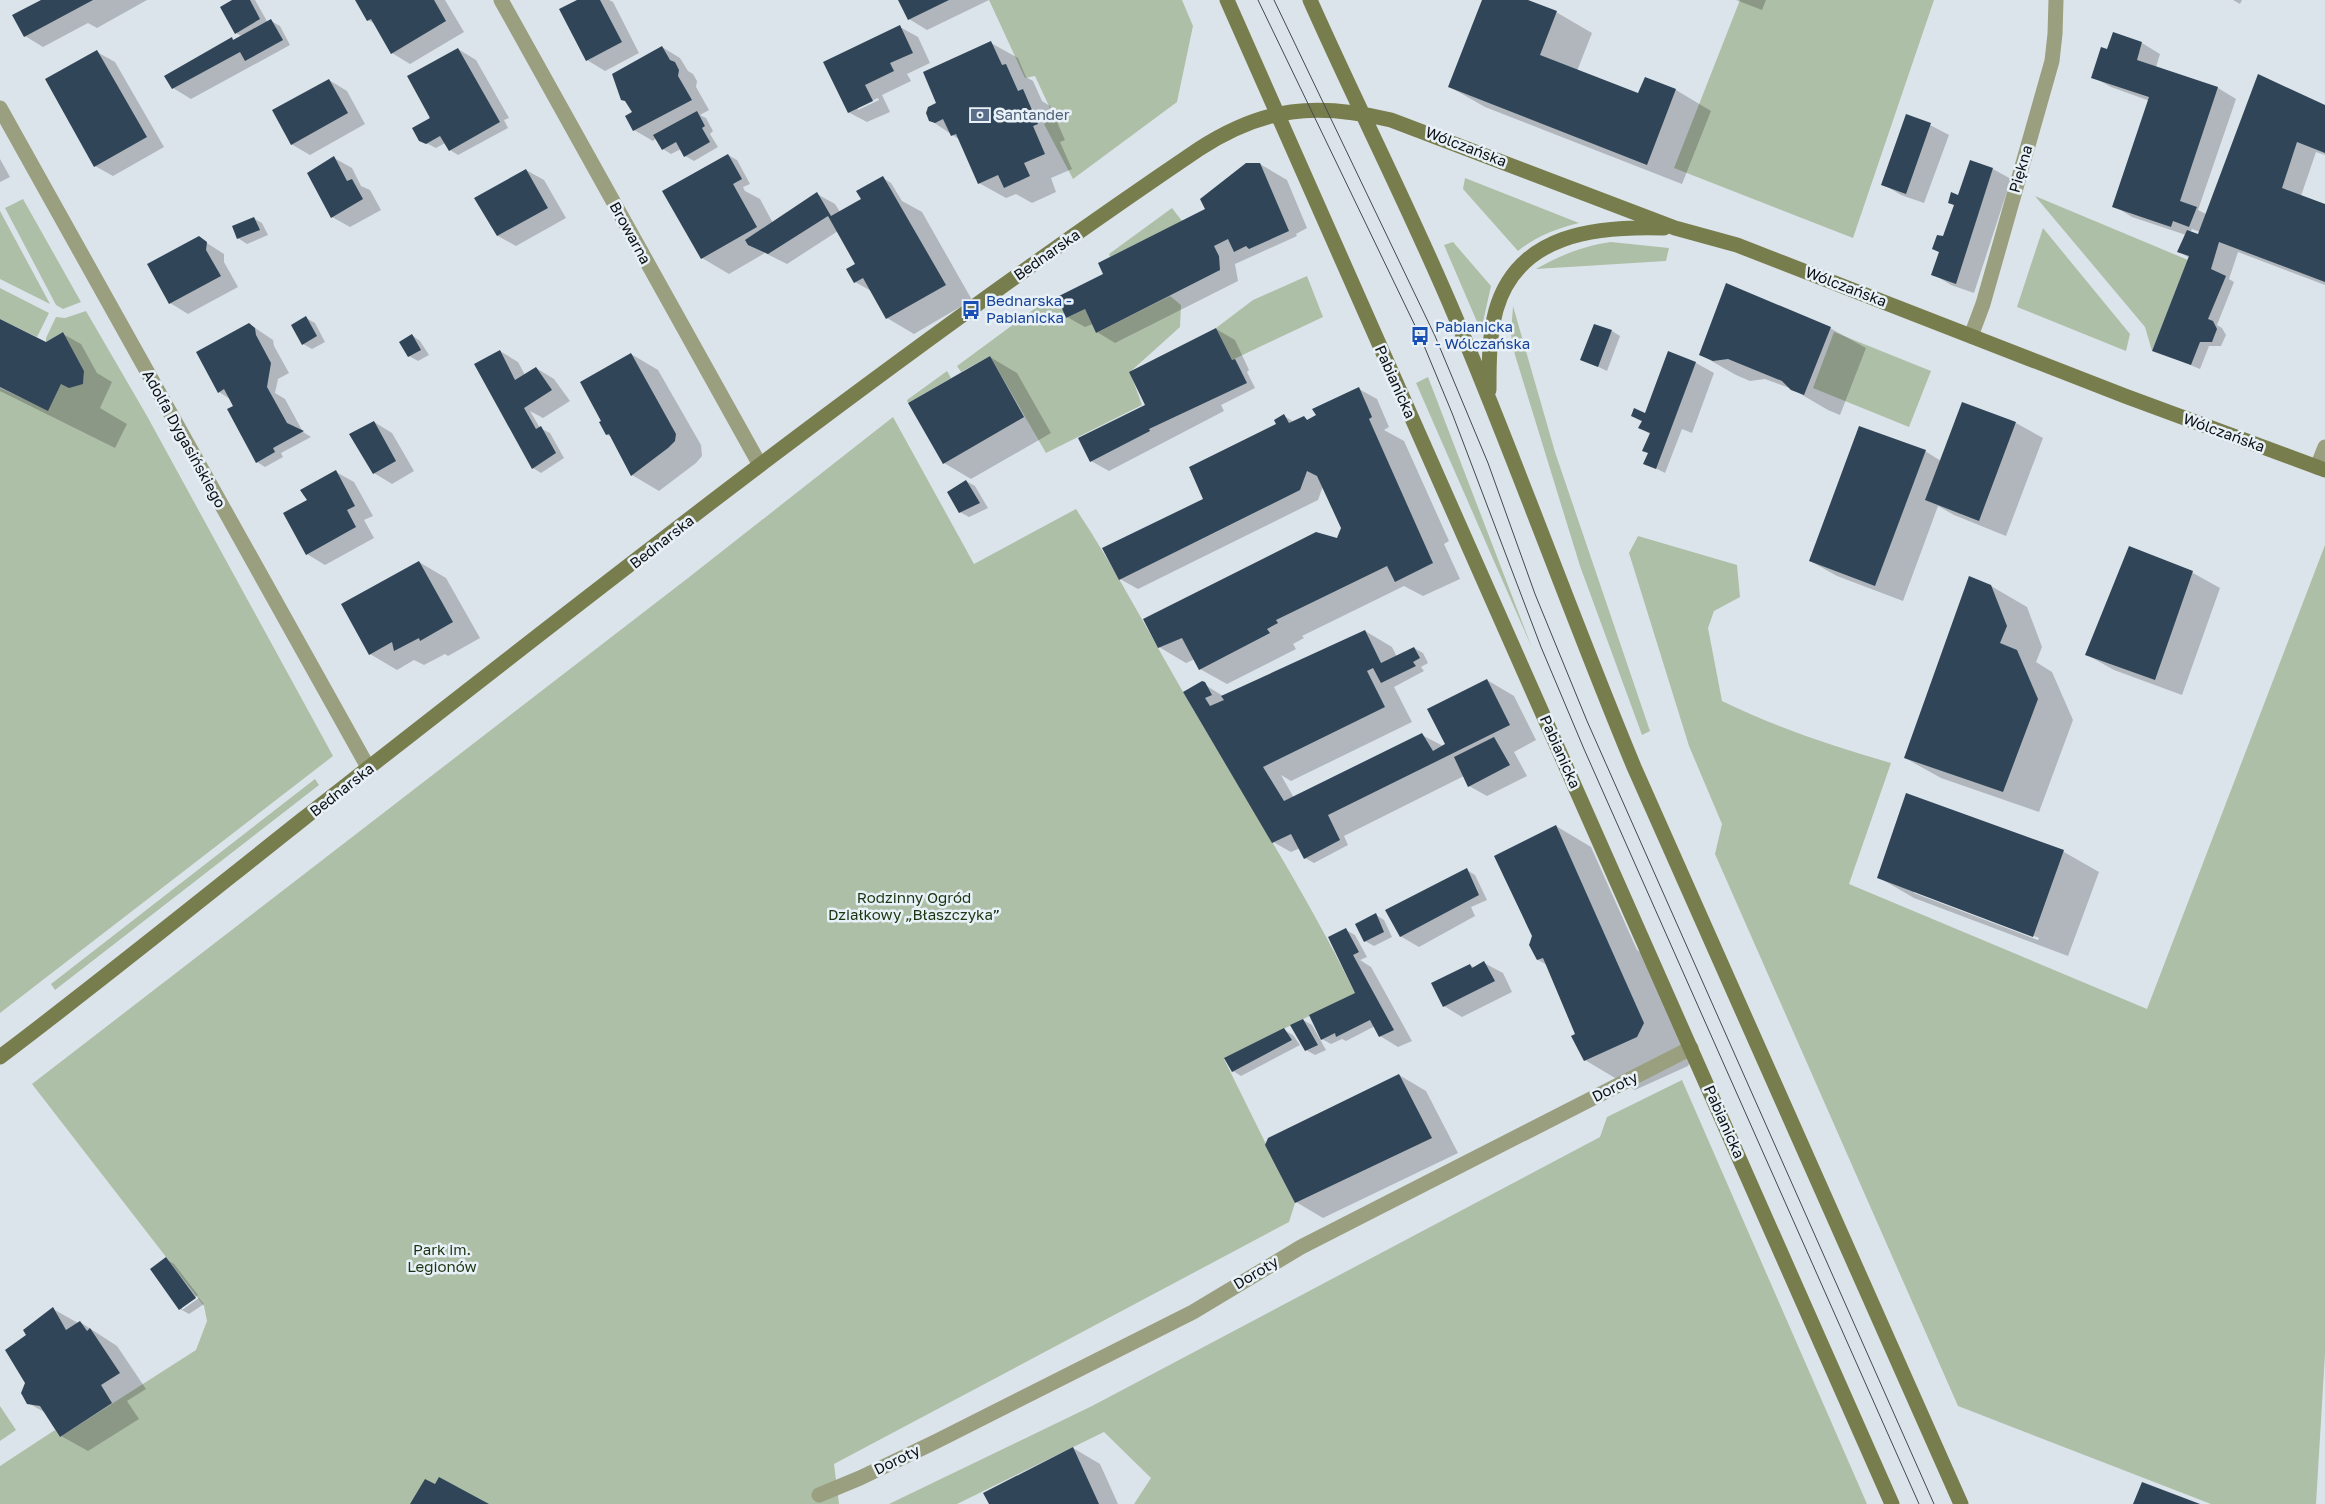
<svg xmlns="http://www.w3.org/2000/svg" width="2325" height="1504" font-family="'Golos Text',sans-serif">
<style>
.green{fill:#aebfa8}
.shadow{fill:#0003;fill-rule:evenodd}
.building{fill:#304658}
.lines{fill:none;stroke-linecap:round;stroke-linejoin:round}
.street{stroke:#9a9f7f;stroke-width:15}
.secondary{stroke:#787d4d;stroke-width:15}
.tram{stroke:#44494c;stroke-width:1}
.labels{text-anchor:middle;stroke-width:5;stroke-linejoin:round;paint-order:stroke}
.service-label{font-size:15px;fill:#4e5e75;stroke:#e9f1f8;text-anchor:start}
.street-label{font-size:15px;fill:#0d1012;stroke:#e9f1f8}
.transit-label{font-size:15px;fill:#164399;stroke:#e9f1f8;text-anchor:start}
.park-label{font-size:15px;fill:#1a350f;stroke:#e9f1f8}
</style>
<rect width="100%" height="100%" fill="#dce4eb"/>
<!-- green -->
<path class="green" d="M989 0H1182L1193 26 1177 102 1073 179 1044 124 1054 117 1035 76 1025 78Z
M1740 0H1934L1853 238 1674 168Z
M1465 178 1579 223C1555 229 1537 236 1518 251L1463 189Z
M2035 196 2188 260 2152 351 2145 327Z
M23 199 81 302 63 309 56 305 5 208Z
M1172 208 1182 221 1110 257 1109 254Z
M0 211 50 304 0 279Z
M2043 228 2130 334 2126 351 2017 307Z
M1453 242 1491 286 1481 331 1444 245Z
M1611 242 1669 248 1666 261 1536 269C1561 255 1583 246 1611 242Z
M1307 276 1323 317 1232 360 1216 328 1253 300Z
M0 288 49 313 37 337 0 319Z
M1052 296 1057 297 1066 318 1085 309 1096 333 1170 296 1181 305 1180 327 1130 372 1142 405 1046 453 990 356 961 372 957 366Z
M1513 306 1555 452 1650 731 1642 735 1580 566 1515 355 1511 335Z
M86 311 147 416 333 756 0 1013V388L48 410 61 384H83L84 371 63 332 46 342V338L56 317 65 318Z
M1834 332 1931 371 1909 427 1813 388Z
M947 371 951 378 908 403 907 400Z
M1428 377 1532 648 1416 383Z
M893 417 974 564 1076 509C1119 574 1154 643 1193 709 1248 803 1307 895 1355 993L1224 1059 1295 1203 1289 1222 834 1464 839 1504H0V1466L55 1430 60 1437 196 1350 207 1321 204 1306 32 1084 688 578Z
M1638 536 1737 565 1740 597 1714 611 1708 628 1722 701C1777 728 1833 746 1891 763L1849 884 2147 1009 2325 545V1354L2316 1504H2211L1958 1406 1715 854 1722 824 1689 746 1629 553Z
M315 779 319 785 55 990 51 984Z
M1682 1080 1867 1504H1134L1151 1478 1104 1432 957 1504H889L1092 1406 1600 1137 1607 1117Z
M0 1406 16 1430 0 1441Z"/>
<!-- shadow -->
<path class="shadow" d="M44 0H147L97 28 88 23 43 47 25 36Z
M235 0H255L268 23 271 21 280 26 290 45 191 99 173 88 232 39 235 41 243 37 236 33Z
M357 0H445L464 32 410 64 392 53 375 24 368 20Z
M579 0H609L613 2 639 53 605 71 587 60Z
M899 0H989L927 30 909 19Z
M1484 0H1525L1556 12 1592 33 1577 71 1639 95 1645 78 1676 90 1711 111 1682 184 1485 107 1450 87Z
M1736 0H1766L1762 10Z
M2233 0H2242L2240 4Z
M900 27 918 37 930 63 907 74 911 81 882 95 890 112 867 122 848 112ZM878 98 879 100 858 110V107Z
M2114 34 2142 43 2160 54 2156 67 2218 88 2236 99 2198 210 2206 214 2325 106V155L2316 152 2301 196 2325 205V285L2238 252 2229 279 2234 282 2217 325 2222 328 2226 335 2221 346H2209L2200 369 2154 350 2190 258 2179 252 2186 235 2132 217 2114 206 2150 101 2111 87 2093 77 2108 51ZM2192 229 2200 232 2198 235 2190 233Z
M991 43 1018 58 1026 77 1033 81 1042 101 1050 106 1065 140 1060 142 1072 169 1051 178 1056 192 1032 203 1016 194 1006 198 979 183 960 140 930 120 938 104Z
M662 47 680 58 688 71 693 74 697 81 696 87 709 110 700 115 706 118 713 131 710 134 718 147 694 161 685 156 681 149 671 154 663 149 656 138 653 141 634 130V113Z
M458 49 476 60 509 118 504 120 508 128 458 155 450 150 445 143 436 148 420 140Z
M97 52 115 62 164 147 113 176 95 166Z
M329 80 347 91 365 124 310 155 291 144Z
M1907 116 1930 125 1949 135 1924 203 1901 195 1883 184Z
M728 155 737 160 750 184 743 187 745 191 760 199 773 223 817 194 835 204 840 212 864 199 883 178 891 183 902 201 922 212 972 300 914 334 887 318 873 292 855 282 848 270 857 264 838 231 787 264 765 253 729 274 702 258Z
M334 158 352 168 361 186 370 190 381 210 350 227 332 217Z
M0 159 10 177 0 182Z
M1260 164 1287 180 1307 228 1296 234 1297 236 1235 264 1238 281 1115 343 1097 332 1093 324 1085 327 1067 317 1103 276 1206 210Z
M1993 169 2011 179 1974 293 1951 285 1933 274 1958 196Z
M526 170 544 180 566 218 516 246 498 236 476 198Z
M253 218 262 223 268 235 247 244 238 238Z
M199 238 224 254V262L238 287 188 314 170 303Z
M306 318 315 323 325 342 312 349 303 344Z
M0 320 46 343 63 334 81 344 97 373 112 382 100 408 127 424 115 448 0 391Z
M249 324 273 340 274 346 289 373 278 379 275 393 285 399 303 432 311 437 281 453 283 457 265 467 257 462 230 399 219 392Z
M1830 328 1866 348 1840 415 1828 410 1792 389 1765 379 1750 381 1736 375 1701 355Z
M1216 329 1235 340 1249 370 1247 372 1255 388 1221 405 1224 411 1109 471 1091 461 1146 405Z
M1612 331 1620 336 1607 371 1582 359Z
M412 335 420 341 429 355 418 361 409 356 400 342Z
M500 351 518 362 525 375 536 368 554 379 570 401 543 418 530 411 540 428 550 433 564 458 541 473 533 468Z
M1669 353 1696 363 1714 373 1692 433 1682 429 1665 473 1645 463 1649 453 1650 434 1640 428 1643 422 1632 416 1646 414Z
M631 354 658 370 701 445 702 456 696 463 659 491 632 475 612 437 607 435Z
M990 357 1017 373 1051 433 971 479 944 463Z
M1359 389 1377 399 1389 427 1384 430 1404 441 1449 541 1444 544 1460 579 1423 596 1404 586 1302 636 1304 638 1293 644 1296 649 1227 684 1200 669 1195 659 1186 663 1159 647 1337 539 1343 528 1323 486 1318 500 1138 589 1120 579 1207 499 1284 416 1294 422 1303 417 1309 421Z
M374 422 392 433 414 471 392 484 374 473Z
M2016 423 2043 438 2006 536 1954 515 1938 506 1903 601 1837 576 1810 561 1925 451 1941 461Z
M336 472 354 482 373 516 364 520 374 538 325 565 307 554 285 514 309 501Z
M966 481 975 486 988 508 969 517 960 512Z
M2130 547 2193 573 2220 588 2182 695 2114 670 2087 655Z
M419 562 446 578 480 638 448 656 445 654 424 665 414 660 397 670 370 654Z
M1991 586 2027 607 2042 647 2036 662 2052 672 2073 720 2039 812 1941 778 1905 758Z
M1365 631 1392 647 1397 657 1414 648 1423 653 1428 663 1421 667 1424 671 1394 687 1412 722 1291 781 1281 775 1294 798 1422 735 1443 746 1446 744 1487 680 1514 696 1536 740 1514 752 1527 776 1487 796 1469 786 1464 776 1344 836 1348 845 1314 863 1305 858 1300 848 1291 852 1273 842 1185 693 1202 683 1223 696Z
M1906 794 2064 852 2099 872 2068 956 1914 898 1878 877ZM1914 891 2039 938 2038 940 1914 893Z
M1556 826 1591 847 1637 950 1651 959 1694 1053 1688 1066 1635 1090 1585 1060 1577 1035 1547 965 1538 960 1530 945Z
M1467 870 1475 875 1487 900 1471 907 1475 916 1419 947 1400 936Z
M1376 915 1384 920 1392 937 1374 946 1365 941Z
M1346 930 1355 935 1367 957 1360 960 1371 967 1412 1041 1398 1047 1380 1036 1375 1026 1346 1041 1342 1039 1331 1044 1322 1039 1355 994Z
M1484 963 1503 973 1512 992 1462 1017 1444 1006 1470 965 1475 968Z
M1303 1020 1312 1025 1326 1050 1315 1055 1306 1050 1291 1026Z
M1284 1030 1293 1035 1300 1045 1241 1076 1233 1071Z
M1399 1075 1426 1091 1458 1153 1323 1218 1296 1202 1267 1145Z
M166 1259 174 1264 198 1295 182 1307V1310L199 1298 204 1304 189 1314 180 1309 151 1270Z
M53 1309 78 1323 80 1322 117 1346 146 1389 127 1401 139 1419 88 1451 61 1436 46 1413 28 1403V1335Z
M1073 1448 1100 1464 1118 1504H990Z"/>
<!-- building -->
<path class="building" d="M41 0H93L24 37 12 15Z
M232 0H250L260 19 235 34 220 7Z
M355 0H434L446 21 391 54 371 19 367 21Z
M577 0H600L622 42 586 61 559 9Z
M898 0H949L908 20Z
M1482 0H1528L1557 11 1540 55 1638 93 1645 77 1676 89 1647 165 1448 87Z
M271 19 283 40 245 61 240 52 172 89 164 76 232 37 233 40Z
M900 25 913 53 890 63 894 71 865 85 873 101 848 113 823 62Z
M2113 32 2142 42 2137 60 2218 87 2180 201 2197 207 2189 227 2173 221 2171 227 2112 207 2149 97 2091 78 2101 47 2107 49Z
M991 41 1002 65 1006 64 1018 91 1023 89 1038 124 1033 126 1045 154 1024 163 1030 176 1004 188 998 175 978 184 956 134 951 136 943 119 935 123 929 121 926 113 928 107 936 103 923 72Z
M662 46 670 60 675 62 679 70 678 76 692 100 633 131 625 116 632 112 625 101 621 100 612 74Z
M458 48 500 122 449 151 440 136 426 144 419 141 412 128 430 118 407 76Z
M97 50 147 137 94 167 45 79Z
M2258 74 2325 105V153L2297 142 2282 188 2325 204V282L2219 242 2211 269 2226 276 2208 319 2213 321 2217 329 2212 342H2200L2191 365 2152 351 2189 256 2177 252 2187 230 2198 234Z
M329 79 348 113 291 145 272 110Z
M697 111 705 126 702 128 710 142 684 157 676 142 662 150 653 135Z
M1906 114 1931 123 1906 194 1881 185Z
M728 154 742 179 733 184 757 227 701 259 662 191Z
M334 156 347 181 352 179 363 199 331 218 307 173Z
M1970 160 1993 168 1956 284 1931 275 1939 252 1932 249 1937 235 1943 236 1954 205 1948 203 1951 192 1958 195Z
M1246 163H1260L1289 231 1249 249 1246 246 1234 252 1228 239 1214 246 1219 256 1220 270 1096 333 1085 309 1066 318 1057 297 1103 274 1098 263 1205 209 1200 199Z
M526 169 548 208 497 236 474 198Z
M883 176 946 285 886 319 863 278 854 283 846 269 855 264 828 216 768 254 748 245 745 240 817 192 831 216 861 199 856 191Z
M254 217 260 230 237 239 232 226Z
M199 236 207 242 206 250 221 276 169 304 147 264Z
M1726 283 1831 327 1804 395 1791 390 1782 381 1728 359 1713 361 1699 355Z
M306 316 317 336 302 345 291 325Z
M0 319 46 342 63 332 84 371 83 384 69 388 61 384 48 411 0 387Z
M249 323 255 328 256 335 271 363 267 387 287 423 304 431 273 448 275 452 256 463 227 409 233 406 224 389 218 393 196 352Z
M1594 324 1612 330 1598 367 1580 360Z
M1216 328 1232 360 1235 359 1247 383 1149 429 1150 431 1090 462 1078 438 1145 405 1129 372Z
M412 334 421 350 408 357 399 342Z
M500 350 515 380 536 367 552 390 524 408 536 429 541 426 556 453 532 469 474 364Z
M1668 351 1696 362 1656 469 1643 464 1648 453 1642 451 1650 433 1638 428 1642 421 1631 416 1634 408 1645 413Z
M631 353 676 434 675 441 668 448 631 476 609 434 606 435 599 422 601 421 580 382Z
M990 356 1024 417 943 464 908 403Z
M1359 387 1372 417 1369 419 1433 563 1395 582 1387 566 1276 620 1278 623 1267 629 1270 633 1199 670 1182 638 1158 648 1143 619 1316 532 1337 538 1341 528 1317 476 1307 471 1300 490 1119 580 1102 548 1203 499 1189 467 1276 424 1274 420 1284 414 1289 423 1304 416 1307 420 1316 415 1312 409Z
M1962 402 2016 422 1979 521 1925 500Z
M374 421 396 461 373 474 349 434Z
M1859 426 1926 450 1875 586 1809 561Z
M336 470 355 506 347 510 356 527 306 555 283 513 307 500 300 490Z
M966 480 980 503 959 513 947 492Z
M2129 546 2193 571 2155 680 2085 655Z
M419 561 453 622 420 641 419 638 394 651 392 642 369 655 341 604Z
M1969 576 1991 585 2007 626 2000 643 2017 650 2038 699 2003 792 1904 758Z
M1365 630 1381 663 1414 647 1420 658 1413 662 1416 666 1381 683 1373 668 1367 671 1385 707 1263 767 1284 801 1422 733 1433 751 1445 744 1427 709 1487 679 1510 725 1328 815 1340 840 1304 859 1291 834 1272 843 1183 692 1202 681 1205 682 1212 695 1205 698 1210 706 1224 700 1221 696Z
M1494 737 1510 765 1468 787 1454 757Z
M1906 793 2064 850 2033 937 1877 878Z
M1556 825 1644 1023 1637 1037 1584 1061 1571 1036 1575 1034 1543 958 1537 960 1529 945 1532 936 1494 856Z
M1467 868 1479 895 1400 937 1385 910Z
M1376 913 1384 932 1364 942 1355 924Z
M1346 928 1359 952 1353 955 1394 1030 1379 1037 1370 1020 1336 1037 1335 1033 1321 1040 1309 1015 1355 993 1328 937Z
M1484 961 1495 981 1443 1007 1431 983 1470 964 1472 968Z
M1303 1019 1318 1045 1305 1051 1290 1025Z
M1284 1028 1292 1040 1232 1072 1224 1058Z
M1399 1074 1432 1138 1295 1203 1265 1145 1268 1138Z
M166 1257 196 1298 179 1310 150 1269Z
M53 1307 66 1330 80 1321 87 1331 90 1328 120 1373 101 1385 112 1403 60 1437 40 1406 27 1404 21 1393 25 1383 5 1350 26 1335 23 1330Z
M1073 1447 1099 1504H989L983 1493Z
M439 1477 489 1504H410L425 1479 435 1484Z
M2142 1482 2200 1504H2133Z"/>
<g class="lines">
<!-- street -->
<path class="street" d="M501 0 760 465
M0 108 369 769
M1971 336 1983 304 2052 61 2055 34 2056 0
M2317 467 2325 447
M819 1495 860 1478 935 1442 1193 1312 1301 1247 1691 1048"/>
<!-- secondary -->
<path class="secondary" d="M1227 0 1892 1504
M1310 0C1357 106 1410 209 1455 316 1518 465 1572 618 1634 767L1961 1504
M1489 390C1489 363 1489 336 1496 310 1518 233 1597 226 1664 228
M0 1057C102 980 202 899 303 819 597 589 890 358 1199 149 1264 107 1316 102 1391 120L1675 228 1737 245 2125 396 2325 470"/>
<!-- tram -->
<path class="tram" d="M1258 0 1420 336 1452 413 1541 647 1584 749 1919 1504
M1274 0 1435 336 1488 463 1535 594 1587 721 1934 1504"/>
</g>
<!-- icons -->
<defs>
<g id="bank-bare" transform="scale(1.5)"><path d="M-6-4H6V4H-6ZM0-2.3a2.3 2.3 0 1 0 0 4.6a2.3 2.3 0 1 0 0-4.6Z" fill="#5c6f8a" stroke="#e9f1f8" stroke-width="2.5" paint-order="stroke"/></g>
<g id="bus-bare" transform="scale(1.5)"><path d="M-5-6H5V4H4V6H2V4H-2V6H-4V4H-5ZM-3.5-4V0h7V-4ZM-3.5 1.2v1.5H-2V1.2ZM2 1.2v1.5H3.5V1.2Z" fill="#1a4fb4" stroke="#e9f1f8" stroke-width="2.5" paint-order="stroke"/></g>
</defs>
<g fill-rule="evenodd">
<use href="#bank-bare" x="980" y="115"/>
<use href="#bus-bare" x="971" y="310"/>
<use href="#bus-bare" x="1420" y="336"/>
</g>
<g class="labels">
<!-- service labels -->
<g class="service-label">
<text x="995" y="120">Santander</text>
</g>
<!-- street labels -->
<g class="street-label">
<text transform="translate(1466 147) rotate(21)" y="5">Wólczańska</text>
<text transform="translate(2021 169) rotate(-74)" y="5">Piękna</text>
<text transform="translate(630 233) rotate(61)" y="5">Browarna</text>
<text transform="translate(1047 255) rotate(-35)" y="5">Bednarska</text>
<text transform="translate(1846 287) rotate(21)" y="5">Wólczańska</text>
<text transform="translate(1395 382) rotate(66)" y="5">Pabianicka</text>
<text transform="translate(2224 433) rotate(20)" y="5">Wólczańska</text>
<text transform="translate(184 439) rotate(61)" y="5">Adolfa Dygasińskiego</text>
<text transform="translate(662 542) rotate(-38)" y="5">Bednarska</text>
<text transform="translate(1560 752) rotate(66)" y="5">Pabianicka</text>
<text transform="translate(342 790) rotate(-38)" y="5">Bednarska</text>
<text transform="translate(1615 1087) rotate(-27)" y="5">Doroty</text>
<text transform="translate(1724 1122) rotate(66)" y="5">Pabianicka</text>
<text transform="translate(1256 1273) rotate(-31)" y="5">Doroty</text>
<text transform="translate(897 1460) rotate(-26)" y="5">Doroty</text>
</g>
<!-- transit labels -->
<g class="transit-label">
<text x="986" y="306">Bednarska -<tspan x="986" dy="17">Pabianicka</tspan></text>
<text x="1435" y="332">Pabianicka<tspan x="1435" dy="17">- Wólczańska</tspan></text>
</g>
<!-- park labels -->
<g class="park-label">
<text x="914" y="903">Rodzinny Ogród<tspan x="914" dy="17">Działkowy „Błaszczyka”</tspan></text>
<text x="442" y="1255">Park im.<tspan x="442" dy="17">Legionów</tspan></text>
</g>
</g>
</svg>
